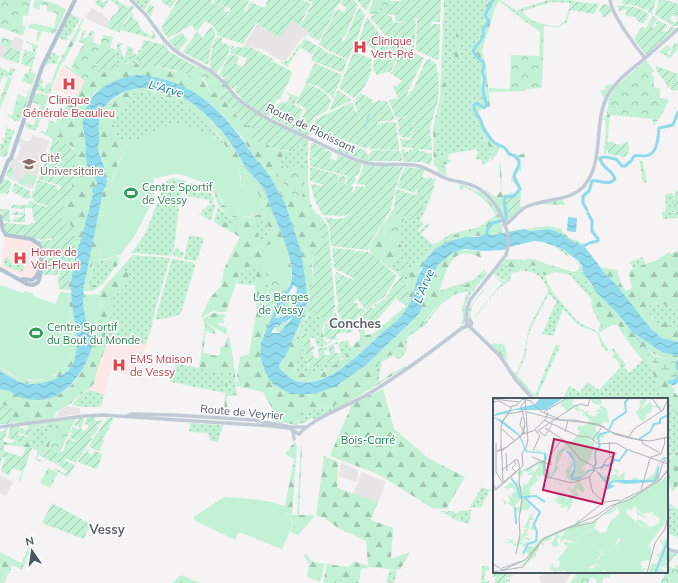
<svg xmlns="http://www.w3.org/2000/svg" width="678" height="583" font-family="Mulish,sans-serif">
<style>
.education{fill:#e6e4e5}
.medical{fill:#fce8e6}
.grass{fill:url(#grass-dots);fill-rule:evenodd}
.forest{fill:url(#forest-firs);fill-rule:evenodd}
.wetland{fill:url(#wetland-marsh)}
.cemetery{fill:url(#cemetery-stones)}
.park{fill:url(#park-crowns)}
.garden{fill:url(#garden-furrows)}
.pitch{fill:#c3f1d5}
.water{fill:url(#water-waves);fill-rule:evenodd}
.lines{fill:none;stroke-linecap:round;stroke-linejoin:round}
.stream{stroke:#90daee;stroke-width:1}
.river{stroke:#90daee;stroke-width:3}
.secondary{stroke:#c1cbd6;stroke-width:3.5}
.primary{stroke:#b3c2d1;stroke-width:4}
.labels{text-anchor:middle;stroke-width:3;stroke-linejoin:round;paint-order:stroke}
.health-label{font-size:11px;fill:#be3a42;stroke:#fff;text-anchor:start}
.street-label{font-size:11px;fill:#4a5661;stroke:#fff}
.education-label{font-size:11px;fill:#785e54;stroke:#fff;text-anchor:start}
.leisure-label{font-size:11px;fill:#27864d;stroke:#fff;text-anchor:start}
.park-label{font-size:11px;fill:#17864f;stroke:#fff}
.water-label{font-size:12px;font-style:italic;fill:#0c7c9b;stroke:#fff}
.quarter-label{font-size:13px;font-weight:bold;fill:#5f6368;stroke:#fff}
.inset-river{fill:none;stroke:#90daee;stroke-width:2}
.inset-road{fill:none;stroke:#b1b4b9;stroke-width:1}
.view{fill:#c2185b;fill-opacity:0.15;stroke:#c2185b;stroke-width:2}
.inset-edge{fill:none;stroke:#4a5661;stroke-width:2}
</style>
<defs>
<pattern id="grass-dots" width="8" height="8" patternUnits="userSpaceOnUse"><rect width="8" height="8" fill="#c3f1d5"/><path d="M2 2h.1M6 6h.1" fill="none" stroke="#a0c6b0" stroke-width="1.8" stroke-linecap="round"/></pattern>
<pattern id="forest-firs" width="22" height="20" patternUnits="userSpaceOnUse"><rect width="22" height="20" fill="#c3f1d5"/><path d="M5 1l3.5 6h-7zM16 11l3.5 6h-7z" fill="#a0c6b0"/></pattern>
<pattern id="wetland-marsh" width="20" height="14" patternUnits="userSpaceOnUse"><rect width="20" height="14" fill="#c3f1d5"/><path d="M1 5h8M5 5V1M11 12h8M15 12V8" fill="none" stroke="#a0c6b0"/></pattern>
<pattern id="cemetery-stones" width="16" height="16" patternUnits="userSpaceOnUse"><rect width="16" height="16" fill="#c3f1d5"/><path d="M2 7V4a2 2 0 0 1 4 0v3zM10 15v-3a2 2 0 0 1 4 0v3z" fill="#a0c6b0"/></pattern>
<pattern id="park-crowns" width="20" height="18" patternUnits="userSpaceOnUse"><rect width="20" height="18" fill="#c3f1d5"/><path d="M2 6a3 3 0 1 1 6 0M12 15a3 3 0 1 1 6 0" fill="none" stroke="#a0c6b0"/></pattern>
<pattern id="garden-furrows" width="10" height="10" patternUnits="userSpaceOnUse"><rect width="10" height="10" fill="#c3f1d5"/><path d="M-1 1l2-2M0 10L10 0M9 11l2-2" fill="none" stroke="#a0c6b0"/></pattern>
<pattern id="water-waves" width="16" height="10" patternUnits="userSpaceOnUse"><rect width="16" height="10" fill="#90daee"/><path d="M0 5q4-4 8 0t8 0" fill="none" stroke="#78b4c4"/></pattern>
</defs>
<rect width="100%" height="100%" fill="#f5f3f3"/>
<!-- education -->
<path class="education" d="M92 8 100 13 101 12 103 14V15L110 21 107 28 85 18Z
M292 20 309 32 306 37 303 36 286 60 281 61 262 49 244 46 257 24 280 38Z
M15 36 23 40 21 52 10 48Z
M0 44 8 47 3 58 0 57Z
M33 135 49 141V142L33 190 12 179 15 170 9 167 12 159 13 158 16 159 21 147 18 143 20 138 25 141H30Z
M67 406 80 408V414L56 417 59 411Z
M341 463 358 470 357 481 355 482 339 476Z
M362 472 386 482 378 502 353 494Z
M0 475 13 482 6 496 0 493Z
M548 572H572L565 583H541L539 577Z"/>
<!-- medical -->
<path class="medical" d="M358 40 365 45 362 52 354 49Z
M64 66 85 81 77 95 67 96 59 90H53L61 68Z
M5 237 6 238 29 240 37 245 39 261 36 274 34 276 27 278 1 267Z
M108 337 146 344 136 376 110 370 105 394 88 390 95 382 96 373 100 361 102 360Z"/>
<!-- grass -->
<path class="grass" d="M97 0H102L101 1 105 3 107 0H109L103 9 95 3Z
M134 0H151L144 10Z
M445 0H490C481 13 486 33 474 44L478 60 482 63C481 79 479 88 486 104L477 101 472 103 473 111 485 141 491 149 490 160 482 166V160L475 159 478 153 477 149 448 154 445 157H437L436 130 440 126 437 122 446 86 442 57Z
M501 0 516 11 522 9 523 0 522 8 549 0H573L567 22 557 28C549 26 539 25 532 22 526 19 524 14 519 12L517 15 499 1ZM552 2 571 3 565 21 557 27C544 24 530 23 522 11Z
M71 14 80 19 73 30 74 31 70 36 67 35 68 39 67 41 59 38 70 15Z
M84 30 86 31 83 37 86 39 91 31 95 32 87 43 78 42Z
M305 39 287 67 279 62C290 64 294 52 299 44L300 45 303 41 302 40Z
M27 41 38 46 35 52 37 53 35 55 31 71H29L31 67 24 65 31 66 33 54 24 52V50L33 52 32 45 26 42Z
M118 42 123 44 120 46 123 57 126 56 127 46 133 48 132 52 133 58 140 56 138 60 139 65 130 62C126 63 122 62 117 64L115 54Z
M51 52 60 56 57 58V63L55 64 50 63 45 65Z
M0 67 9 72 11 67 15 69 12 77 8 75 7 77 3 76 0 84Z
M40 78 43 80 41 86 45 88 48 82 51 84 53 80 54 81 50 93 48 94 37 90V88Z
M141 91 156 94 184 105 203 118 208 125 212 128 227 148 215 138 176 123 171 124 126 145 127 141 119 143 113 123 116 114 133 94 136 92Z
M286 92 298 97 294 104 287 102 290 97Z
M38 115 42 116 36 130H34L26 128 25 122 33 125 35 124V122Z
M6 126H7L6 128 9 129 10 127V130L12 131 15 130 8 149 0 146V144H2L4 142 2 138 5 139Z
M297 145 308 149V166H280L284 151 290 152Z
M639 158 643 163 647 182 643 183Z
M173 178 187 181 180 198 174 248 172 256 134 253 131 254 146 232 165 183 168 180Z
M190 183C200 187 215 190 214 203L210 204 209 200 199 198 183 196Z
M460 184 481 193 496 213 498 218 489 221 476 231 454 235 443 240 434 247 414 267 406 285 401 281 405 260 398 274 390 268 395 262 402 252C400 242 396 222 408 217L415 219 424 207 418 204 419 199 423 197 430 200 420 221 424 224 417 231 419 232 428 223 430 225 421 234 433 245 451 234 479 227 496 215C489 203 477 192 464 187L462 190 459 189Z
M671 193 675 196 673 206 676 218 663 219 662 209 663 212 666 211 665 195Z
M212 204 215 205V207L211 221 199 214 203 212 202 210Z
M218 207 242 229 224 222 214 221Z
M264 218 272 234 267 238 260 240 256 228V219Z
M189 235 204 238 197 260 195 261 184 259Z
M555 246C566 250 582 258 582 271L579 269V265L578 264 577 260 570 255 567 256Z
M178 247 179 251 184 252 182 258 173 256 175 249Z
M133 255 170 258 152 321 153 323 146 344 108 337C109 323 109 308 114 295L121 292 128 279 122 271 113 277Z
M7 257 11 263 24 265 23 271 22 272 5 266 3 263 4 259Z
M642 257 646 264 633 269 630 262Z
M108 259V261L112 263 114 268 102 285 96 283 95 285 88 288 94 261Z
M172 259H175L194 263 195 266 181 313 176 316 156 320V317Z
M502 263 514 269 511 273 510 282 505 281 492 273 500 264Z
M529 265 539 268 544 275 557 270 574 274 587 282 592 292 594 308 598 316 601 330 598 332 603 342 608 349 607 350 611 356 601 345 598 333 578 325 563 309 553 336 542 334 556 302 549 293 531 328 527 340 526 355 517 375 535 395 556 344 560 346 536 399 518 380 510 367 515 373 517 372 524 355 527 336 531 323 548 292C546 279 535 270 522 271L521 267ZM555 272 570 275 591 299 592 308 600 324 598 332 577 321 556 296 547 283 545 276Z
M257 268 256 281 255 285 237 284 241 269 247 270Z
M483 271C474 286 455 289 439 293L441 289 442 290 473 280Z
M485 271 487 273 486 275C479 284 469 293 466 304 464 310 467 319 463 325L461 324 463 318 462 308 468 291 454 295 440 305 425 325 407 338C406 347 408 354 399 359L392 356 382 362 378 383 374 384 378 364C386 358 390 351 399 358 401 355 405 351 405 347 406 343 403 339 406 335 411 329 421 327 426 321 432 315 435 307 441 302 458 288 473 293 485 271Z
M492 275 507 283C501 286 496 291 492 296 485 303 480 315 470 320L468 310 485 287 487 280C486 283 485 287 484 290 478 299 468 306 471 319L474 317 502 283Z
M653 303 667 305 678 308V328L671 329 668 324 661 329 654 323V318L648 313 647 308Z
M309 313 319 316C320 330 317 330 324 342H326V343H328V341L332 342 327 345 318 347 316 345 314 334 300 333 308 367 341 359 342 361C326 370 317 375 299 374L294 369 302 350 294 340Z
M348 340 350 347 354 346 344 359 342 358 338 343Z
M613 348 626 365 624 367 629 373 643 360 651 370 656 378V382L655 384 664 394 678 416V450L668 460 667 459V399H579L577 398 563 399 569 386 580 392 588 382 599 390 620 368 619 362 612 356 615 353 611 350Z
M176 363 226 374 225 393 171 382Z
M227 372 232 373 238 396H227Z
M89 390 104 394 101 407H84L72 405 80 396Z
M351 401 315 420 312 418 304 423 298 424 301 411 313 410Z
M53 421 43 448 29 443 35 428 47 425 48 422Z
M190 423 223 425 218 442 209 440V435L207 433 189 432Z
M482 487 490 490 481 507 469 508Z
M667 501 678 510V538L667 532V529L669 524 667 522Z
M471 510 469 524 458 521 459 511Z
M28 556 22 570 13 565 4 583H2L13 563 21 566Z
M390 570 397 571 394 583 386 582Z"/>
<!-- forest -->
<path class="forest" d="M444 0H445L442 57 446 86 445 95 443 96 437 122 440 124V126L436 130 437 157H445L449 154 448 159 452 161 445 165 443 164V166L446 167 447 176 440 173 436 166H434L433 128 440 98Z
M490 0H500L495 8 482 51 486 66 490 106 478 111V113L493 143 501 146 496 155 491 161V149C484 140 474 116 472 104L476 101 483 102 484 100 481 96 482 80 481 73 482 63C478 60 472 56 471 52 470 45 477 43 479 39 485 25 481 12 490 0Z
M82 19 84 20 79 28 81 29 64 62H62L54 81 52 80 59 61 62 59V55H63C70 42 76 32 82 19Z
M458 23 462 24 457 67C453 54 456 37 458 23Z
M123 62 126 64C131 62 134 62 139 65L140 68 148 65 177 72 180 70 187 72 194 78 201 77 212 95 215 91 210 82V77L217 80 219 79 227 88 217 96 220 100 230 104 233 112 247 126 249 125 252 126V137L263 140 273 149 284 151 280 166 272 168V170L297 199 302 197 305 182 308 183C310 194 308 207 318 215H320L322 218 320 220 325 241C321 245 314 254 312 260 310 270 316 275 311 286L335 305C334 311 334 316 329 320 326 323 324 323 323 327 321 333 325 338 324 342L319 339V317L308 313 294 339 301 344 302 350 294 369 299 374H309L324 371 344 359 354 345 360 339V334L367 335 374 333 406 306 409 295V288L406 285 413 268 434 247 443 240 454 235 476 231 489 221 498 219 494 210 481 193C489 199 497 208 500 218 502 223 502 229 503 233 481 237 454 234 436 249 415 266 420 288 407 308 401 318 393 324 384 331 363 349 334 383 303 382 293 382 287 375 280 369L279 365 284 358 305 311 307 301 301 251 285 203 280 193 271 178 257 161 241 136 227 120 212 105 182 86 164 79 137 75 121 79 108 84 94 93 85 108 83 133 85 136V146L91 172 96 177 97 184 92 189 93 194C90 203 89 212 86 221 80 244 72 266 72 290H68L75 229 62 222 64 206 71 196 75 150 72 146 53 139 60 134V124L56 122 59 114 77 95 85 81 94 79 100 74 117 67V64Z
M614 84 604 98 600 91 606 89 604 86Z
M33 85 20 121H15L21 104 28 94 15 88 28 93Z
M133 88C147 86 172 90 184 98 202 110 219 126 231 144 237 153 241 162 248 170 253 177 261 183 265 191 268 197 269 205 272 211 280 227 294 263 291 281L287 282 284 252 281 242 258 248C271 271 268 298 266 323L268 324V326C263 337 258 348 261 360 262 364 264 368 265 372L309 395 322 392 366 365 415 318 423 303 426 290 432 276 438 265 446 257 452 253 461 250 483 251 480 252 481 258C451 241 446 273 439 292 459 288 472 286 485 269V271C473 294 456 288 439 304 427 315 424 330 406 335 402 344 408 347 400 358 390 351 386 358 378 364L375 384 378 383 392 373 405 366 406 367 351 401 313 410 301 411 297 426 292 424 273 421 274 412 263 392 236 386 232 373 227 372V417L224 416 226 374 199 369 205 326 203 318 201 317 210 298 221 286 224 269 240 237 214 222V221L224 222 241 228C233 221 224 213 218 204 213 195 219 193 207 186L208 185 217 188 222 204 243 218 266 213 257 191 247 182 243 186 240 185 241 177 235 162 218 134 212 128 208 125 203 118 180 103 156 94 141 91 136 92 133 94 116 114 113 123 119 143 127 141 126 145 112 179 101 216 104 222 99 260 93 261 88 288 95 285 96 283 102 285 93 291H84L87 267 103 191 105 189 107 179 105 168 98 148V121L100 114 109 102ZM264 218 272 234 267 238 260 240 256 228V220ZM257 268 256 281 255 285 257 310 249 354 240 357 237 375 238 382 236 383 234 364 229 336 226 340 225 346 220 348V354L217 356 203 353 206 331 215 334V330L208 324H209L226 335 227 328 218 325 219 322 224 323 223 317H226L225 315 214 313 204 318V316L213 311 221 312H226L241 269 247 270Z
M607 113 610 115 606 154H604C604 145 607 128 605 120H602L604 119Z
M509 152 516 155 525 154V157L518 158 521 166V171L517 170 515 175 517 182 521 187 520 193 515 196 505 198V208L513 216 506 221 492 196 485 190H486L496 197 501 191 499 161 501 166 502 195 508 194 510 192 515 193 518 191V187L511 180 514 171 519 166 516 159 508 154Z
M562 200 564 202 565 205 537 204Z
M390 215 388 223 382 233 401 245 402 252 395 262 390 268C386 265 372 255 370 251 367 242 386 223 390 215Z
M548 226 561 229C565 238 577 241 586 244L584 246C572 243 563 232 550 230 542 228 534 231 525 231V229Z
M678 251V308L667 305 653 303 647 308 649 310 648 313 656 322 654 323 661 329 666 318 668 320V324L671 328H678V342L662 338 651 330 600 267 617 270 621 284 626 291 632 288 629 273 632 269 657 260 669 252 670 254Z
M116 256 121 258 119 260V264L114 268 112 263 108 261V259Z
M527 258 533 259 549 265 574 272 579 269 582 271 595 291 619 315 632 332 675 355 678 356V360L672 361 670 362C662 356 656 357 647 349L646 350C649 358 655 370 661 376 666 380 671 384 675 390L674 392 678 396V416L664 394 655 384 656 382C655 374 650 369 645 363 636 352 624 338 618 325H612L600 332 601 326 598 316 594 308 592 292 587 282 574 274 557 270 544 275C539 266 533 263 524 267L523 266 521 267 522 269 516 273 514 272 511 274 510 273 513 269 502 263 501 264 503 259 527 260Z
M122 271 129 273 128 279 121 292 114 295 110 312 106 346 96 373 95 382 88 390 78 396 73 402 56 412 54 418 21 423 14 422 9 425 14 410 3 405 0 407V389C2 390 4 390 6 390 18 392 29 402 42 400 50 399 61 394 67 389 80 380 92 352 93 337 85 325 82 308 83 294L89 295 87 296 93 323 99 322 100 292 113 277Z
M68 293H72C72 313 78 331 77 351 76 373 50 386 30 384 19 383 9 377 0 371V368L14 377 27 379 28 381 41 380 55 376 70 358 72 351 73 338Z
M286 321 288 322 282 331 277 332 275 327 280 326Z
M494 343 505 345 507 359 506 360 491 345Z
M383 389 394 429 428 458 465 477 446 509 432 508 378 474 330 456 352 404Z
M75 419 59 454 47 447 44 454 32 448 0 444V441L11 443 16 440 26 444 33 424 48 422 47 424 35 428 29 443 43 448 53 421Z
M295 441 297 447 292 515H297L301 445H302L299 515H313L314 517 298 535 290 532 294 525 286 510 285 506 294 459 285 454Z
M324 456 338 462 337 488 378 502 371 520 393 528 391 559 410 552 400 570 369 567 361 569 359 583H323L327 564 349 567 354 561 368 566 366 541 338 528 323 517 316 516Z
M35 536 33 548 21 566 13 563 2 583H0V552L21 563Z
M306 554 313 562 325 564 320 582 307 577 309 565 304 555Z
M181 575 200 583H172Z"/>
<!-- wetland -->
<path class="wetland" d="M647 349 654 356 665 358 670 362 672 361H676L675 363 678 371 676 378 672 380H669L667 382 665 379 662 378 645 351Z"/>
<!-- cemetery -->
<path class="cemetery" d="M678 451V485L673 491C665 483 667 472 667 462Z"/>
<!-- park -->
<path class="park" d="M0 0H31L28 16 23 15 22 25 26 26 23 36 0 27Z
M35 0C45 0 58 3 66 10L55 34 42 31 38 42 36 41 38 30 28 28 29 25H31V23L54 28 57 13 47 11V6L40 4 39 10 36 9 33 6Z
M373 0H391V8H381L380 14H368Z
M519 12H520C529 20 532 22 544 25L542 88 526 89V91L489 92V88L510 89 511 55 539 56 540 32 517 15Z
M103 35 113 37 110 47 115 50H105L95 56 98 71 100 74 94 79 85 81 64 66 65 65 73 70 85 47 83 45V43H87L93 36 94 37 93 42 100 45Z
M2 37 13 41 10 48 0 44Z
M646 60 655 72H652V76L654 77V87L660 89V98L669 100 662 114 654 125 652 119 610 115 607 113 609 100 605 104 615 88Z
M198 66 206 70 219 79 217 80 210 78V82L215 91 212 95 203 77 191 78 198 68Z
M29 71 36 74 32 85 22 81 26 72 29 73Z
M8 77 12 79 0 109V99Z
M37 93 49 96 42 114 39 113 38 111 40 105 32 102 35 94Z
M18 94 25 97 15 121 7 115 8 114 12 116Z
M49 120 60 124V134L53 139 40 132V131L47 132Z
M275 166H308V183L305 182 302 197 297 199 272 170 271 168Z
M391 212 408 217 405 218C401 227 399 235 401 245L382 233 388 223Z
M266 271H268L271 282 287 277V282L291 281 286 292 293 295 297 291C297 309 290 319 271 319L268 324 266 323 269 295Z
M75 419 59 454 48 448 57 421Z
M48 468 58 473 50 488 40 483Z
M676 565H678V583H660L669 566 672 568H675Z
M577 572H611L610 578 604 577 601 583H596L597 580 591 577 588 583H570Z"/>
<!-- garden -->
<path class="garden" d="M110 0H117L128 8 131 5 134 7 119 32 107 28 112 16 115 15 119 9 118 6Z
M162 0H176L171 8 161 2Z
M178 0H212L211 3 225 7 224 11 227 12 229 10 226 16 227 17 231 8 213 3 215 0H247L249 1 244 10 246 12 250 2 264 8 268 0H303L311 4 302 20 303 22 313 3 306 0H341L336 8H335L334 10 335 11 319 41 308 35 309 32 292 20 280 38 256 23 243 44 216 35 218 33C214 28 212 24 205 21L197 32 203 38 210 27 214 29 215 35 211 46 208 65 183 52 184 50 197 32 192 25 168 38 162 30V28L169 25 161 28Z
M342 0H354L358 5 346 34 343 37H342V42L345 40 359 7 365 15 357 39 348 59 327 50 319 44 337 9 344 12 346 7 340 4Z
M357 0H371L367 10H365Z
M401 0H441L440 22H432L431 24 432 27 433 24H440L439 60H437L416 50 417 21 418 18 414 19 416 21 414 49 385 35 370 17 376 14 388 15V16H391L393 22 406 23V22L395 21V15L380 14V8H390L391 1H401Z
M623 0H656L652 14 648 12 649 10 645 9V10L637 6 622 4Z
M659 0H666L678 4V18L672 13V14L674 16H672L669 19 675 23 678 20 676 18 678 19V26H674L655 15Z
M572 1 598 4 599 5 594 14 570 10Z
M150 4 154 7 151 17 146 11Z
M603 4 608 5 612 12 604 18 599 10Z
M617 5C627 6 643 7 649 15L643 24 638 21 635 17 626 16V9L619 11Z
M132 13 134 14 132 18 139 22 138 23 141 30 151 36 153 34 151 31 152 30 156 36V38L154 39 121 30Z
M653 16 658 19 652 27 653 28 657 25 656 23 659 21 668 25 662 31 663 32 664 31 667 32 671 26 675 29 660 43H658V44L654 48 653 47V50L646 55 634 39 642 27 646 28Z
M367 17 381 36 375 51 359 40Z
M182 33 188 40 178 51 169 41 179 34Z
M218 37 222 38V43L224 44 225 43 230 46 231 43V44L227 57 220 69H219L217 73 210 68V65L212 48 215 38Z
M384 37 424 58 408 91 406 99 410 92 413 90 426 60 429 59C437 63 437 65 437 74L439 72 438 100 430 127 432 150 419 149 418 151H424L426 153H432V161L430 165 423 162H404L401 149H405V152H409V150H413V148L402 147 400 139 410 140 411 139 417 116 410 138 402 137 401 135H399L398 121 396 119 408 117V116L398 118 395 117 389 100 398 98 393 86H397L402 81 390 73 392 72 397 62H395L391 71 377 75 373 70 374 57Z
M305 39 317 46 312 55 300 47Z
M144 40 164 45 168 49V51L198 68 191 78 186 72 180 70 177 72 175 70 148 65 147 69 140 68 138 60 139 57 132 58 130 55 133 48H134L133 53 137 55 139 50H141Z
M674 43 678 44V49L670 58 659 52 667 45 671 49 666 53 669 55 671 54 670 52 672 50Z
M83 45 86 47 74 68 71 67Z
M232 45 234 46 233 49H235L237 46 243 48 244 46 252 48 273 59 272 61 291 71 292 74 280 99 276 100 272 111 268 108 267 109 271 113 269 116C256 113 243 101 235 91L236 86 232 89 224 80 225 78 219 75 230 54 239 57 236 64 243 67 247 58 230 53Z
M318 46 326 52 347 60 343 73 311 60Z
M8 47 21 52 19 62 17 63 3 58Z
M105 50H115L117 67 100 74 98 71 94 56Z
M354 51 371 59C373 75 366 87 354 98L339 88Z
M24 52 33 54 31 66 21 64Z
M315 63 342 75 333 98 318 86 305 83Z
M656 66 678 74V90L673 91 670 87 667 88V85L656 70Z
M306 84C316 86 328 92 331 101L327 110 314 118 309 128 311 130 310 135H308V136L295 130 306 111 304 107 296 103Z
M226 90 228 92 229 91 244 106 263 118V119L264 118 308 140V149L297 145 292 153C285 147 273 154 263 140L258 143 252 137V126L249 125 247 126 233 112 230 104 220 100 217 96Z
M338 90 352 100 331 110 330 109Z
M361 93 372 100 373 103 380 100 381 101H387L395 119C390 122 380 120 377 123L379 125 381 123 396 122 399 150 371 149 369 147 365 148 333 136 330 139 323 136 321 139 318 138V135L312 132 314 124 316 119 352 102 355 111 357 112V116L358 111 353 101H356L355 99Z
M282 102 292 103 303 110 297 123 292 121V122L296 125 294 129 272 118 278 104Z
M53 139 72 146 71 149 75 150 76 157 71 196 64 206 62 222 64 224 70 223 71 226 75 229 68 290 59 289 58 276H60L59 268 57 275H44L42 273V249L39 241 52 240 51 238 44 240 9 235 6 233 4 224 5 223 28 225 31 223H36L33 217 32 208H25V222H13V219L23 216 22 215H13L12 213 17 211 19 213 24 212V209L11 208V205H28L29 201H31L39 205 49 207C40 201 32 207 32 192L35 190V188L38 180 57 186V190H59L61 187 59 185 38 179 45 162 60 167 45 161 47 157H48Z
M341 142 343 143 341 147 344 148 345 144 348 145V143L352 145V146L353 145 358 147 359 149H363V150L365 151 366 150V153L368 155 371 154 372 150 399 151 402 155V161H366L338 151Z
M607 142H614L615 144H618L621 146 623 143 628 142 627 145 630 147 626 157 608 154V150H606Z
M313 143 326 149 325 152H326L327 150 332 153 329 164 331 159 336 161 338 155 362 164 358 175 355 176V178L356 179 354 184H352L351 186 353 187 352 192H354L356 186 365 187V185L357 184 364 165 403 167 395 189 391 209 382 225 371 240 368 250 331 246 329 225 324 217C334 219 343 221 351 214L343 216 323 215 315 201 316 199 314 198 311 184 323 186 324 185 310 181V167L339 175 337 183H338L340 175 347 177 344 184 346 185 348 176 310 166V158L318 160V159L310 157 311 144Z
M1 146 9 149 6 157 0 156Z
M9 167 15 170 11 179 6 176Z
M405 167 423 169 424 171 422 177 430 179V178L434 179 435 177 436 178 430 200 423 197 422 200H419L418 204 424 207 415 220 391 212 394 209 396 189 415 195 417 194 418 190 417 189 415 193 397 187Z
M5 178 12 183 8 194 0 193V185L3 179Z
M15 183 30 191 31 198 26 199 12 191Z
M521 190 520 206 522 205V207L513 216 506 212 505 198 515 196 520 193Z
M676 190 678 191V218H676L673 206Z
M0 209H9L10 222 3 221Z
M322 218 328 227 335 305 332 316 326 318 308 311 311 286 314 279 312 260 321 244 325 241C319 236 318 225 322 218Z
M333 248 355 250V252L357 253 358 251 368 252V253H371L397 276 384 297 366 310 357 298 354 301 355 304 357 303 358 305 357 306 359 309 363 308 365 310 359 319V315L358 313 357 321H350L349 323C339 321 338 314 337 305L339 303 337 300 335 274 345 285 335 272V271L348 278V280L350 278 353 280 354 278 334 268 332 249Z
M405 260 410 262 402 281 409 288 410 293 406 306 396 298 376 321 360 322 365 312 371 307 373 309 374 307 378 310 374 305 381 302V301L384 299 388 301 385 297 390 293 389 292 400 277 398 274Z
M335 312C340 322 345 325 356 324V327L350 333 344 332 336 334 337 340 327 339 324 336 325 325C330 321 334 319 335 312Z
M361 323H364L365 335 360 334 357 327 361 325 360 324Z
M300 333 314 334V338H310L311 347 314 346 315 349 312 350 314 358H319L318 348 327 347 328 350 324 351 325 355H330L328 346 337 342 338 344H333L335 353H340L341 359 331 361 330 358 331 362 309 367Z
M3 405 10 406 15 410 9 424H0V407Z
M87 417H95V421H101L102 419 103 420 100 425 98 424 97 426 99 427 93 436 92 435 91 438H92L76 463 65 458 64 460 75 465 68 477 54 470 55 468 66 474 67 471 58 465 59 463 57 462 56 464 39 455 37 458 41 461 40 462 35 459 38 451 44 455 47 447 59 454 60 451 63 452 68 438 74 442 75 440 68 437 70 436 72 433 70 432 73 427 80 430V428L74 425 75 421 77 422 79 418H84V421L81 429 86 431 89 426 85 424Z
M108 418H114L109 427 110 428 102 439 104 440 100 450 98 451 89 447 91 442Z
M33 424 29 436 19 433 21 428H24L25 430 27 429 28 425Z
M20 426 18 435 29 437 27 444 8 438 10 427Z
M5 428H8L2 444H4V451L22 457 26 447 32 448 20 481 19 480 22 471 12 468 9 476 1 471 5 458 2 457 0 466V433L1 431H4Z
M87 449 90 450 87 452 92 455 95 451 102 454 98 468 96 469 78 462Z
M52 503 90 524 84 539 42 523Z
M440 511H446L447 513 448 511H453L456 514 459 512 458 521Z
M667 551 677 554 672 558 668 566Z
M482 566H489V570H486C485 572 484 579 485 582L489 581 490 583H481Z
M494 570V572H500L503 574H505L506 572H510H507V574L513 575 512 577H505V579L510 578V581L505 583H495V578H503L493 577Z"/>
<!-- pitch -->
<path class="pitch" d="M176 123C188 125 210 134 219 141 231 151 242 170 240 185L243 186 247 181 257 191 266 213C259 214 252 216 244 217 228 220 221 199 217 188 205 184 188 175 176 174 169 174 162 178 154 178L153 191H154V196L155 197 134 237 120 255 99 260 101 248 97 246 100 227 103 226C104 221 101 218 102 214 106 190 118 168 126 145L171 124Z
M26 173 37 177 34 185 27 183 25 186 18 183 19 179 23 180Z
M281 242 284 252 287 277 271 282 268 271H266L261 253 258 248Z
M0 285 23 293 25 291 34 294 33 296 56 304 60 292 68 293 73 346 70 358 59 372 50 378 34 380 16 377 0 367Z
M97 294 100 296 99 323H91L86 296 89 295Z
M224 497C245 498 265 499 285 506L286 510 293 525 282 549 239 532 235 540 194 520V517Z"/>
<!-- water -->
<path class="water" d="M137 75C196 79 226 114 257 161L260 163 271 178 285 203 301 251 306 285 307 301 305 311 286 355 279 365 280 369C286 374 292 381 300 382 330 387 364 349 384 331 393 324 401 318 407 308 413 298 415 287 418 276L421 272 424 262 428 257 435 249 449 241 465 237H477L486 234 493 235 524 229 530 231 549 229 560 233 574 242 584 246 598 264 602 270 618 287 651 329 662 338 678 342V356L662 352 632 332 619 315 595 291 592 285 583 273 582 266 579 261 563 249 543 242 534 241 509 247 503 250 484 251 464 249 452 253 438 265 432 276 426 290 420 312 415 318 366 365 336 386 315 394H290L273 384 265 372 260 356 261 343 269 323 276 308 277 302 279 303C282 293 293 288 292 274 292 258 279 226 272 211 269 205 268 197 265 191 260 182 252 176 246 168 241 160 237 152 232 145 221 128 199 106 182 97 174 92 164 91 156 89 139 86 125 89 111 100 98 111 98 123 99 139 99 142 98 145 98 148 100 161 113 178 103 191L84 286C84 290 83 294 83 298 83 313 87 326 94 338 90 363 68 401 38 400 33 400 25 399 20 397 15 395 11 391 6 390 4 390 2 390 0 389V371C20 384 30 388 53 380 88 368 75 331 72 303 71 295 71 285 72 276 74 257 82 239 86 220 89 212 90 203 93 194L92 189 97 184C96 176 90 173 87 165 85 156 86 147 85 138 85 133 82 129 83 123 84 93 110 79 137 75ZM293 286H296L297 289 294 308 286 316 274 319 280 308 285 306 284 304 287 301V296ZM293 317 279 333H271L276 325H280L282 322H285Z
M568 217 577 218 576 232 567 231Z
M678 360V383H676V385L675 384 674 386 667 382 669 380C675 381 677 377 678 371L675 368 676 361Z"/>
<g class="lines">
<!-- stream -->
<path class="stream" d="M365 127 369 114
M275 327 279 326 283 322
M635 336 647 350"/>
<!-- river -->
<path class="river" d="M587 210 583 203V196L589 191 592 181C600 179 608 187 615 179 612 169 601 168 600 158L605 157 616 159 622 166H625L631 161 634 156C638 155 640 156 644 156 658 156 658 137 659 128L673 125 678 112
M486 234 490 224 506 219C507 212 503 205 505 197L514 196 520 189 514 176 519 165V161L515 156 509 154 505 148 495 143 491 139 483 128 481 121 474 109V105L477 103 484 108 487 105 484 96 483 88 485 79 482 72 484 66 483 62 478 58 473 51C477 41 485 42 483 29L489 21 485 15 493 0
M581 248 589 243 598 241V239L592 231V221L588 213"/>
<!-- secondary -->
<path class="secondary" d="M131 0 146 15 165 41 173 49 183 56 211 71 226 84
M610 0C612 15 635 46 645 58
M225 83C239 109 286 128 313 140 329 148 345 157 363 162 378 167 398 163 414 165 426 167 434 173 445 178 455 182 466 182 476 187 497 198 514 232 506 255L470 300 467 309 466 322
M504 225C513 221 518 210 528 206 547 198 569 202 584 186 604 163 594 127 605 101 612 83 630 71 644 59 656 49 667 39 678 29
M466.5 323a2.5 2.5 0 1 1 5 0a2.5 2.5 0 1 1-5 0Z
M469 326 500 356 516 380 533 399
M127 416 131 414 173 415 254 420 291 427
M0 427 85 416 102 415 272 426 289 428 299 434
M292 427H304
M293 431 294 439
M299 434C313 418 345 407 365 396 399 376 431 352 462 328L468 326
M667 549 678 552"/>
<!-- primary -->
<path class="primary" d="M0 182 8 161 11 158 42 67 75 0
M0 216 3 230 6 235 31 239 39 244C42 251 42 275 38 282 36 284 35 284 32 285L27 284 0 269
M22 279 32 280 36 277 39 271"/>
</g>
<!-- icons -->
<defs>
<g id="hospital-bare" transform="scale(1.08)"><path d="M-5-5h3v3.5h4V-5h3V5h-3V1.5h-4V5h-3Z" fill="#e0444e" stroke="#fff" stroke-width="2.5" paint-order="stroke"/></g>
<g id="university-bare" transform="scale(1.08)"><path d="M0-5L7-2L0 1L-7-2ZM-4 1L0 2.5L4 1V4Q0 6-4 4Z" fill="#8d6e63" stroke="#fff" stroke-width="2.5" paint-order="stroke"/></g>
<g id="stadium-bare" transform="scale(1.08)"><path d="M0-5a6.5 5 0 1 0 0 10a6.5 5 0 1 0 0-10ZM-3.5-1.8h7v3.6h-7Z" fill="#2e9e5b" stroke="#fff" stroke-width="2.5" paint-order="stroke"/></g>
</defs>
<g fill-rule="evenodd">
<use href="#hospital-bare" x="360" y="47"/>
<use href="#hospital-bare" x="69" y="84"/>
<use href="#university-bare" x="29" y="164"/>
<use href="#stadium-bare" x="131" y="193"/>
<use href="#hospital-bare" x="20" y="258"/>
<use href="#stadium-bare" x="36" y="333"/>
<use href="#hospital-bare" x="119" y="365"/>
</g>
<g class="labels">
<!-- health labels -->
<g class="health-label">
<text x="371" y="45">Clinique<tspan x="371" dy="13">Vert-Pré</tspan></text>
<text x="69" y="104" text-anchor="middle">Clinique<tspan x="69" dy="13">Générale Beaulieu</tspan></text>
<text x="31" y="256">Home de<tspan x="31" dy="13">Val-Fleuri</tspan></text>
<text x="130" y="363">EMS Maison<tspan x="130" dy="13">de Vessy</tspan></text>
</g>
<!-- street labels -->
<g class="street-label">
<text transform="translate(311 128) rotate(26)" y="4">Route de Florissant</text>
<text transform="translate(242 412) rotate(5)" y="4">Route de Veyrier</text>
</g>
<!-- education labels -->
<g class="education-label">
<text x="40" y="162">Cité<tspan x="40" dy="13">Universitaire</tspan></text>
</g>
<!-- leisure labels -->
<g class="leisure-label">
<text x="142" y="191">Centre Sportif<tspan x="142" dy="13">de Vessy</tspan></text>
<text x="47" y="331">Centre Sportif<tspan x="47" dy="13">du Bout du Monde</tspan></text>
</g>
<!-- park labels -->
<g class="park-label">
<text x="281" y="301">Les Berges<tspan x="281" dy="13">de Vessy</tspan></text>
<text x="368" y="444">Bois-Carré</text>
</g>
<!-- water labels -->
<g class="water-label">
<text transform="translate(166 89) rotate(16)" y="4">L'Arve</text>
<text transform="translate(424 286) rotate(-67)" y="4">L'Arve</text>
</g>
<!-- quarter labels -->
<g class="quarter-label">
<text x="355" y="328">Conches</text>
<text x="107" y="534">Vessy</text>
</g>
</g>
<!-- overview -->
<g transform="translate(493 398)">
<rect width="175" height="175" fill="#f5f3f3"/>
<path d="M150 0 154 2 147 12 157 4 159 8 164 7 166 5H167L164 2 167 5 164 7 170 10 159 9V13L154 16 151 23 147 22 143 14 148 7 146 4ZM130 105 88 129 89 131H98L88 137 83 145 72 141 67 145 68 141 64 139 66 148 60 149 58 145 62 139 65 136 68 140 72 133 58 139V141L48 145H51V148L47 145 45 154 43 153V158L23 172 26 175 23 172 22 169H27L37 157 33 154 32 149H29L31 147 26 146 25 149 22 148 18 145V144L16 145 14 144 15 146 10 144H18L13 141 21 142 19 145 23 146 29 136 31 134 32 137 31 131 33 132 34 128 35 126 37 125V124L32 130 28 128 31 130 38 115 41 121 42 133 37 131 41 122H37L36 130 32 137 34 135 35 137 28 140 29 141 33 139 36 140 38 139 40 140 36 141 38 143 31 141 29 142 31 144 26 142 31 146 35 143 37 145 34 148H38L39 145 44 143 38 148 40 150 46 142 82 126 85 120 87 126 100 122ZM143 122H148L157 129 160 128 156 130 153 128 129 144 125 137 119 135 121 132 118 133 124 129 127 134V129L133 140 132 137 137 134 152 128 142 124ZM118 140 122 147 131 145 129 152 124 154 128 152 129 155H123L127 158H119L117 155 120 153H116L117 149 112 152ZM113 145 109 152 112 155 109 156 113 164 106 167 104 174 86 175 94 168 99 171 104 166 108 155 105 152ZM168 155 170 159 162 170 170 163 172 171 169 167 167 170 173 174 163 175 162 172V175H156L158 166 164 165 166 159 163 156Z" fill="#c3f1d5"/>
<path d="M44 48V52L52 54 55 56 52 69 54 73 56 70 54 73 56 75 61 73 64 53 71 49 77 52 85 64 84 76 80 80H84L94 72 100 70 102 65 103 68V65H104L103 69 101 72H94L89 77 84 80 80 81 78 79 82 74 81 62 75 52 68 51 61 74 56 75 54 74 52 69 54 59 51 54H40L45 53H43ZM71 52 63 68H67L57 82 51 78V80V76L47 79 41 75 46 67 39 70V73L36 72 38 75 30 73 29 79 23 75 52 61 51 57 52 58 53 75 59 77 67 54 71 52 75 53 77 56 81 63V71L79 68 77 78 80 82 95 73 97 72 98 73 87 83 92 92 90 95 82 89 86 98H81L77 111 73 115 76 109 74 111V107L71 110 67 109 69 106H65L61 101 66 99 63 96 66 95 75 102 77 96 82 98 76 92 77 87 78 93 84 84 77 83 74 79 73 82 72 73 77 67 76 62 80 65 77 56ZM166 63 162 82 156 84H133L123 82 115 85 112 84 108 77 110 79 115 77 122 80 117 77 124 76 123 72 121 75 118 74 121 75V71L126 73 124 77 126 79 130 75 132 74 131 84H137L141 79 149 83V81L151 82 160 77ZM175 78 173 123 155 148 158 149V162L149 163 147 167 150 168 147 171 154 170 152 172 148 175H111L113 173 110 172 109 175H103L106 167 113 164 109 158 112 154 108 151 105 152 108 156 104 161 106 164 86 175H72L73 173 69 172 67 175 66 172 60 175 61 172H57L59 169 55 168 60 167 58 165 61 166 60 169 66 170 67 165 65 161 75 149 70 145 72 144 83 145 88 137 93 135 87 137 98 132 79 130 92 128 105 122 101 130 107 135 113 134 117 124 127 115 124 110 117 116 111 117 130 103 155 91 166 80 164 85ZM143 108 144 117 154 120 145 114V111L149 116 159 114 161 116 158 118 165 117 163 119 167 120 166 125 156 130 145 126 133 115 135 110 139 115 137 111 141 112 139 110ZM128 134 131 137 128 141 131 142 125 144V148L121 149 125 153H122L123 156 119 154 121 151 116 153 120 149 119 145V149H114L116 147 114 146 119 142 122 148 125 139 127 143ZM175 138V150L170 152 175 154 173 164 175 167V175H172L175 170 170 166V170L167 166 163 175H158L161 173 157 170 152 175 157 169 164 172 170 159 169 157 166 158 162 164 171 148 168 147 170 146 168 145 167 141 170 144Z" fill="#c3f1d5" fill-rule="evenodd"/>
<path d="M74 0H82L78 6 85 7 86 12H89L93 14 95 12V16L101 19 107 14H103L105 11H108L111 14 103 20 117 28 88 13H84L87 17 84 13 78 15 84 13 81 9 73 14 74 13 67 6Z" fill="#c3f1d5"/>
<path d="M100 0 103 3V0H107L109 4 107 7 114 11 116 25 110 24 108 27H103V33L112 37 110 40 106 38 102 43 97 40 96 43H101V49L96 64 89 70 92 73 91 76 81 80 85 61 81 59 77 51 69 48H73L71 45H77L85 37 87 33 84 32 85 28H91L93 25 95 27 96 21 91 17 89 19 90 16 93 15 103 20 111 14 105 6 103 7 97 2ZM41 72 45 82 36 91 38 95 34 103 38 107 35 112 31 111 27 115 22 112 23 109 27 110 28 101 21 109 11 103 14 105 12 107 9 101 15 105 17 104 15 97 18 99 21 93 23 94 20 89 14 91 10 89 14 88 17 84 24 88 23 82 30 90V85L33 87 40 77H34Z" fill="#c3f1d5"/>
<path d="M47 0H70L53 12H21L16 15 0 18 4 15 42 6ZM0 19 9 22 27 37 34 53 52 55 54 59 52 69 57 76 61 74 67 53 70 51 78 55 82 64V74L79 80 89 78 95 72H102L107 75 115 85 123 82H161L167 63 171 59 175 60 167 63 165 80 161 84 133 86 122 84 117 86 122 88 114 92 113 86 103 73H96L86 81 79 82 77 78 81 71V63L72 52 67 54 62 73 55 77 51 71V56L33 54 26 38Z" fill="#90daee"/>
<path class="inset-river" d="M44 5H50L59 0M116 32 120 23 133 14 132 4 136 0M157 34 161 26 167 25V21L175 17M146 41 157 34M121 61 126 63 134 52M101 69 103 66 102 55 107 47 105 40 107 36 116 34M108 71 111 67 115 68 122 62M18 80 24 88 27 99H31L47 114 41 126 44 134 43 143 35 146 30 156M32 99 43 98 52 104M22 109 23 126M162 175 175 143"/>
<path class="inset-road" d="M159 0 168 13M0 1 26 4M29 1 38 3 47 13 68 22 105 26 118 34M0 4 6 3 17 9M16 9 24 7 30 0M34 14 65 22H82L112 29M51 14 74 0M29 19 27 27 32 35M51 22 85 38 96 39 105 46 123 45 133 51M10 23 19 9M8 25 15 16 31 13M52 30 71 42 87 61 100 68 101 73 96 79M9 31 22 43M113 31 121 36 140 41M46 33 52 38 59 26M43 34 82 8 88 6 95 8 97 0M72 34 75 22M118 34 150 43M30 36 40 33 53 21 55 14M30 36 32 25 28 8 33 2M135 40 141 31 170 12 175 1M141 41 157 43 175 39M99 42 110 28M150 43 149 45 167 55M116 44 117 59M3 45V74L9 84M8 47 9 59M16 47 31 35M8 50V28L11 21M133 51 175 66M4 53 16 48M4 53 10 52 28 38 32 28M40 53 47 38 42 32M13 55 14 73M9 58 10 85M39 59 58 67M21 62H25L27 72 26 83 29 102M51 62V78L79 85M21 63 23 66 19 70 23 74M155 66 158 59 168 56 172 44 171 40 175 39M58 67 57 58 69 41M101 71 109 69 113 62 124 55M9 72 21 63M33 72 46 64 50 65M96 79 100 95M0 84 3 92 30 68 29 55 33 50 35 42 32 0M164 84 175 73M79 85 96 79M148 92 156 64M0 93 26 71M101 95 111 104M83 126 111 104 127 102M23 156 27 136 26 120 29 102M0 166 10 172 32 162 51 140 105 117 117 108 136 102 167 82 175 71M9 170 29 163M0 174 30 169 50 141 74 130 99 125 129 102 150 92 165 81 170 64 173 62M154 175 162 145 172 131 175 119"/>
<path class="view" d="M61 41 121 55 109 106 50 92Z"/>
<rect width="175" height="175" class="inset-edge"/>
</g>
<!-- north arrow -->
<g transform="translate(32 551) rotate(347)" stroke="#ffffff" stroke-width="3" paint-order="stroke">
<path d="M0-3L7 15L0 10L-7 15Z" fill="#4a5661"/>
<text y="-6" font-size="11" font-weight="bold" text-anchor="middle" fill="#4a5661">N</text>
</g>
</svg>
